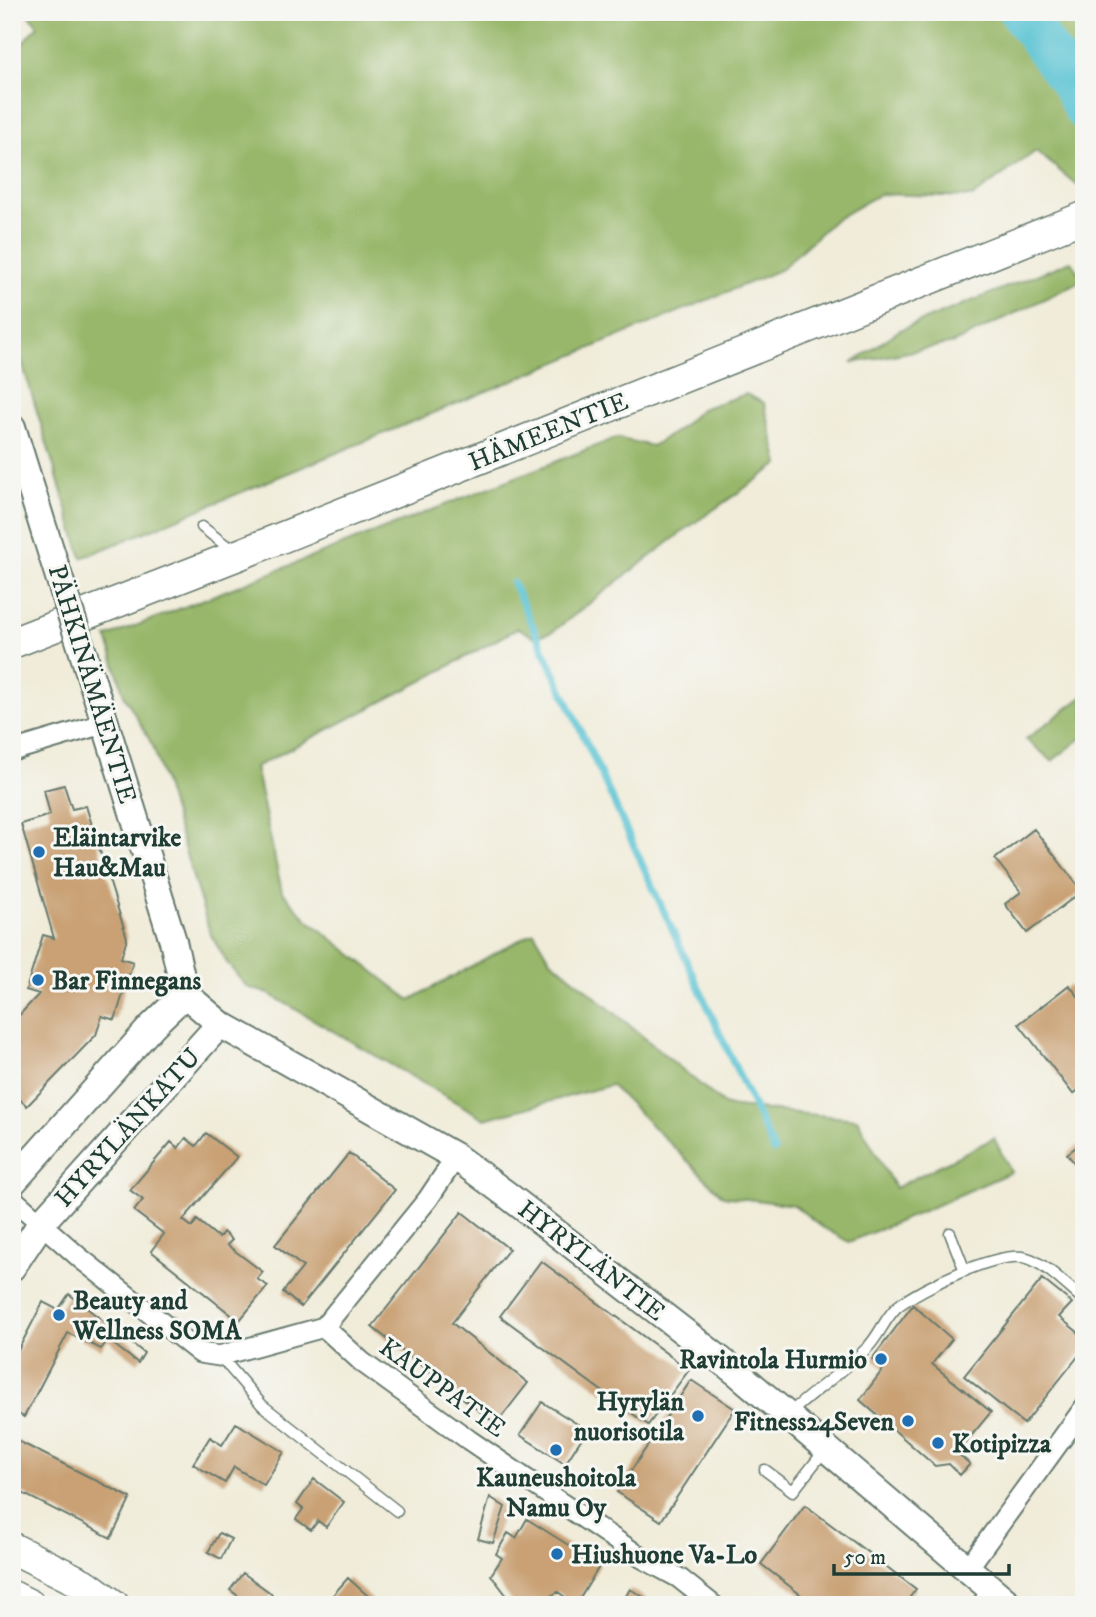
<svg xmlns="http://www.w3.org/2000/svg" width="1096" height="1617" font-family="'IM FELL DW Pica',serif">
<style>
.forest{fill:#98b76a;stroke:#5c7a4f;stroke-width:2}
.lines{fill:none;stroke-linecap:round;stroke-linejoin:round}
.stream{stroke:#58c3d3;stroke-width:7}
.river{stroke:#58c3d3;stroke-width:42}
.building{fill:#c9a174}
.lane-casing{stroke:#687a6e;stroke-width:13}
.street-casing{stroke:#687a6e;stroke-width:23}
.secondary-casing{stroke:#687a6e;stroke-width:30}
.primary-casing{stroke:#687a6e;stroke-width:33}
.lane{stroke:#fff;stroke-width:10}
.street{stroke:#fff;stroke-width:19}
.secondary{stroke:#fff;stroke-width:26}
.primary{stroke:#fff;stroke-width:30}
.secondary-bridge-casing{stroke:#687a6e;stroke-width:30;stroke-linecap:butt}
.secondary-bridge{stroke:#fff;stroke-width:26}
.poi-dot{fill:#1f6fb2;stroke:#f6f6f2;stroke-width:2.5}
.labels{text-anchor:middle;stroke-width:6;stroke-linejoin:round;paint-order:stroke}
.street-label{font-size:26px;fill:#1f3d34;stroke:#f6f6f2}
.poi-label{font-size:26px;font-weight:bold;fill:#1f3d34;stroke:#f6f6f2;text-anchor:start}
</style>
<rect width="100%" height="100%" fill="#f6f6f2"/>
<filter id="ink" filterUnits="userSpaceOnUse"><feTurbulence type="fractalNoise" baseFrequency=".0143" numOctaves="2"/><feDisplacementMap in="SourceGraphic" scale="14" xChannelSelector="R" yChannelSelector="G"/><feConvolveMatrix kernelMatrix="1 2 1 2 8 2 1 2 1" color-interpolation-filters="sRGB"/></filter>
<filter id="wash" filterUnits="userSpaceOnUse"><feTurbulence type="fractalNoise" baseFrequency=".00686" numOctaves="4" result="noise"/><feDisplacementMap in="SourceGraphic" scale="28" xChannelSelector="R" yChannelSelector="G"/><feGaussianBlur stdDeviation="1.57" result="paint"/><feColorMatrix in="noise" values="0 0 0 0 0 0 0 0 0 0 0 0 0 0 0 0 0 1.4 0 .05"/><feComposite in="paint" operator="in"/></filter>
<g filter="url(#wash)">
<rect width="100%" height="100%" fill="#f0ecd9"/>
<!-- forest -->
<path class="forest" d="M27 12H1084V184L1078 186 1036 151 972 197 880 194 833 221 780 270 82 558 12 330V55L38 26Z
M1071 261 1083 280 954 343 852 363 900 330Z
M746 394 764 403 779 464 686 529 552 632 534 637 518 628 422 681 255 767 282 892 308 920 410 1000 534 932 550 959 726 1106 857 1119 895 1188 994 1138 1011 1172 912 1216 849 1242 822 1227 794 1205 723 1196 611 1085 485 1119 269 994 247 987 227 963 210 933 153 746 124 695 107 637 616 438 652 446 678 430 701 409Z
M1084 696V736L1052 761 1026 739Z"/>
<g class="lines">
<!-- stream -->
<path class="stream" d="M513 583 774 1151"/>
<!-- river -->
<path class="river" d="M1020 12 1073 86 1084 109"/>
</g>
<g id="blocks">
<!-- building -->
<path class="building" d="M64 785 72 809 86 806 127 938 121 958 133 962 115 1020 102 1016 96 1035 27 1106 12 1092V1023L39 994 26 990 43 935 54 938 21 824 50 815 44 790Z
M1034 829 1082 891 1027 933 1005 904 1021 892 995 859Z
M1069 985 1084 1003V1086L1073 1094 1019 1024Z
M206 1133 237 1157 183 1220 192 1227 197 1220 219 1238 223 1232 232 1240 227 1245 263 1272 257 1279 268 1286 239 1321 151 1251 164 1234 134 1211 143 1200 130 1190 171 1142 178 1148 186 1138 196 1146Z
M1084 1141V1175L1067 1154Z
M349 1153 395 1190 301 1307 283 1292 303 1267 275 1245Z
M462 1212 509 1249 452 1323 528 1383 496 1424 372 1327Z
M541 1261 689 1370 648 1425 500 1316Z
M1042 1279 1072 1303 1059 1317 1084 1337V1349L1024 1424 964 1376Z
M69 1294 144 1353 138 1363 108 1340 101 1349 68 1333 24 1417 12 1410V1362L43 1302 58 1310Z
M913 1305 952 1339 932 1364 991 1412 957 1453 970 1464 960 1475 949 1464 935 1466 860 1400 884 1368 872 1359Z
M691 1380 735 1409 661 1521 617 1492Z
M542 1402 587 1430 565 1464 520 1435Z
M236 1423 284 1452 264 1485 234 1467 225 1483 193 1464 210 1437 222 1445Z
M12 1438 131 1498 111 1538 12 1488Z
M314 1479 344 1502 326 1527 318 1521 311 1530 296 1519 303 1509 297 1504Z
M490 1497 505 1507 493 1543 478 1539Z
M805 1505 916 1589 904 1605H814L761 1564Z
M527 1519 600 1565 576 1605 558 1592 551 1596 559 1605H514L491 1575 502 1558 496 1554 508 1533 516 1538Z
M219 1533 231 1539 221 1559 208 1552Z
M243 1573 272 1594 264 1605H250L230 1590Z
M348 1578 378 1605H324Z
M630 1589 654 1603 657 1599 664 1605H621Z"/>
</g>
</g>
<g filter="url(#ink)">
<use href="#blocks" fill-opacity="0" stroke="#687a6e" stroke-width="2"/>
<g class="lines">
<!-- lane casing -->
<g class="lane-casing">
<path id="lane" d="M202 527 232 550
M950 1233 965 1271
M220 1356 262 1405 397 1511
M788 1415C813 1391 842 1373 866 1349 879 1337 885 1317 898 1306 921 1288 999 1250 1027 1258 1045 1263 1069 1288 1084 1300
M765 1470 793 1491 824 1451"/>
</g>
<!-- street casing -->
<g class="street-casing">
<path id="street" d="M12 751 106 723
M456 1157 428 1199 324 1327 362 1362 469 1440 642 1558 679 1578 713 1605
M12 1198 80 1258 200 1353 219 1356 324 1327
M968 1568 1084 1408
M982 1605 992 1590"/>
</g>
<!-- secondary casing -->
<g class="secondary-casing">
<path id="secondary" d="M12 427 45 533
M93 684 173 941 185 994 220 1024 456 1157 506 1194 740 1375 1010 1605
M12 1183 152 1026 185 994
M12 1267 42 1222 220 1024"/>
</g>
<!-- primary casing -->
<g class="primary-casing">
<path id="primary" d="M12 643 238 555 1084 217
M12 1548 88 1586 114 1605
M12 1596 30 1605"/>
</g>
<!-- lane -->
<use href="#lane" class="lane"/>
<!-- street -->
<use href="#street" class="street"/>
<!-- secondary -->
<use href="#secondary" class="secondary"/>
<!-- primary -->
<use href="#primary" class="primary"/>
<!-- secondary-bridge casing -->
<g class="secondary-bridge-casing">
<path id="secondary-bridge" d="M45 533 93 684"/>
</g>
<!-- secondary-bridge -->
<use href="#secondary-bridge" class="secondary-bridge"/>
</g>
</g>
<!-- markers -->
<g class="poi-dot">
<circle cx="39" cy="852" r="7"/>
<circle cx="38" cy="980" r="7"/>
<circle cx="59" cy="1315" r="7"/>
<circle cx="881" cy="1359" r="7"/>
<circle cx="698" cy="1416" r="7"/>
<circle cx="908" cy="1421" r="7"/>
<circle cx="938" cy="1443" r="7"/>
<circle cx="556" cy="1450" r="7"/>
<circle cx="557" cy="1554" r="7"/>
</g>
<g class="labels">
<!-- street labels -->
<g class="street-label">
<text transform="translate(548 431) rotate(-22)" y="9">HÄMEENTIE</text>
<text transform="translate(93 684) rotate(73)" y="9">PÄHKINÄMÄENTIE</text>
<text transform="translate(127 1127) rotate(-48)" y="9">HYRYLÄNKATU</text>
<text transform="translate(592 1260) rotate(38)" y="9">HYRYLÄNTIE</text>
<text transform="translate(443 1387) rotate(36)" y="9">KAUPPATIE</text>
</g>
<!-- poi labels -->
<g class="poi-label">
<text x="53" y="846">Eläintarvike<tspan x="53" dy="30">Hau&amp;Mau</tspan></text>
<text x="52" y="989">Bar Finnegans</text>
<text x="73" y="1309">Beauty and<tspan x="73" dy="30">Wellness SOMA</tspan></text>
<text x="867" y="1368" text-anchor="end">Ravintola Hurmio</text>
<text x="684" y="1410" text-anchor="end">Hyrylän<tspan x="684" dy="30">nuorisotila</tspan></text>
<text x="894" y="1430" text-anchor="end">Fitness24Seven</text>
<text x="952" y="1452">Kotipizza</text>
<text x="556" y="1486" text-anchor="middle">Kauneushoitola<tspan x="556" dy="30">Namu Oy</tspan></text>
<text x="571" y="1563">Hiushuone Va-Lo</text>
</g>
</g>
<!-- margin -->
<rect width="1096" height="1617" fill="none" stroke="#f6f6f2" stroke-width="42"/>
<!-- scale -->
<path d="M834 1564v10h175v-10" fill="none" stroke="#1f3d34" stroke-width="3.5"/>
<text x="844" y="1564" font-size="21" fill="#1f3d34" stroke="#f6f6f2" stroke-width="5" paint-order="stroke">50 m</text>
</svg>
